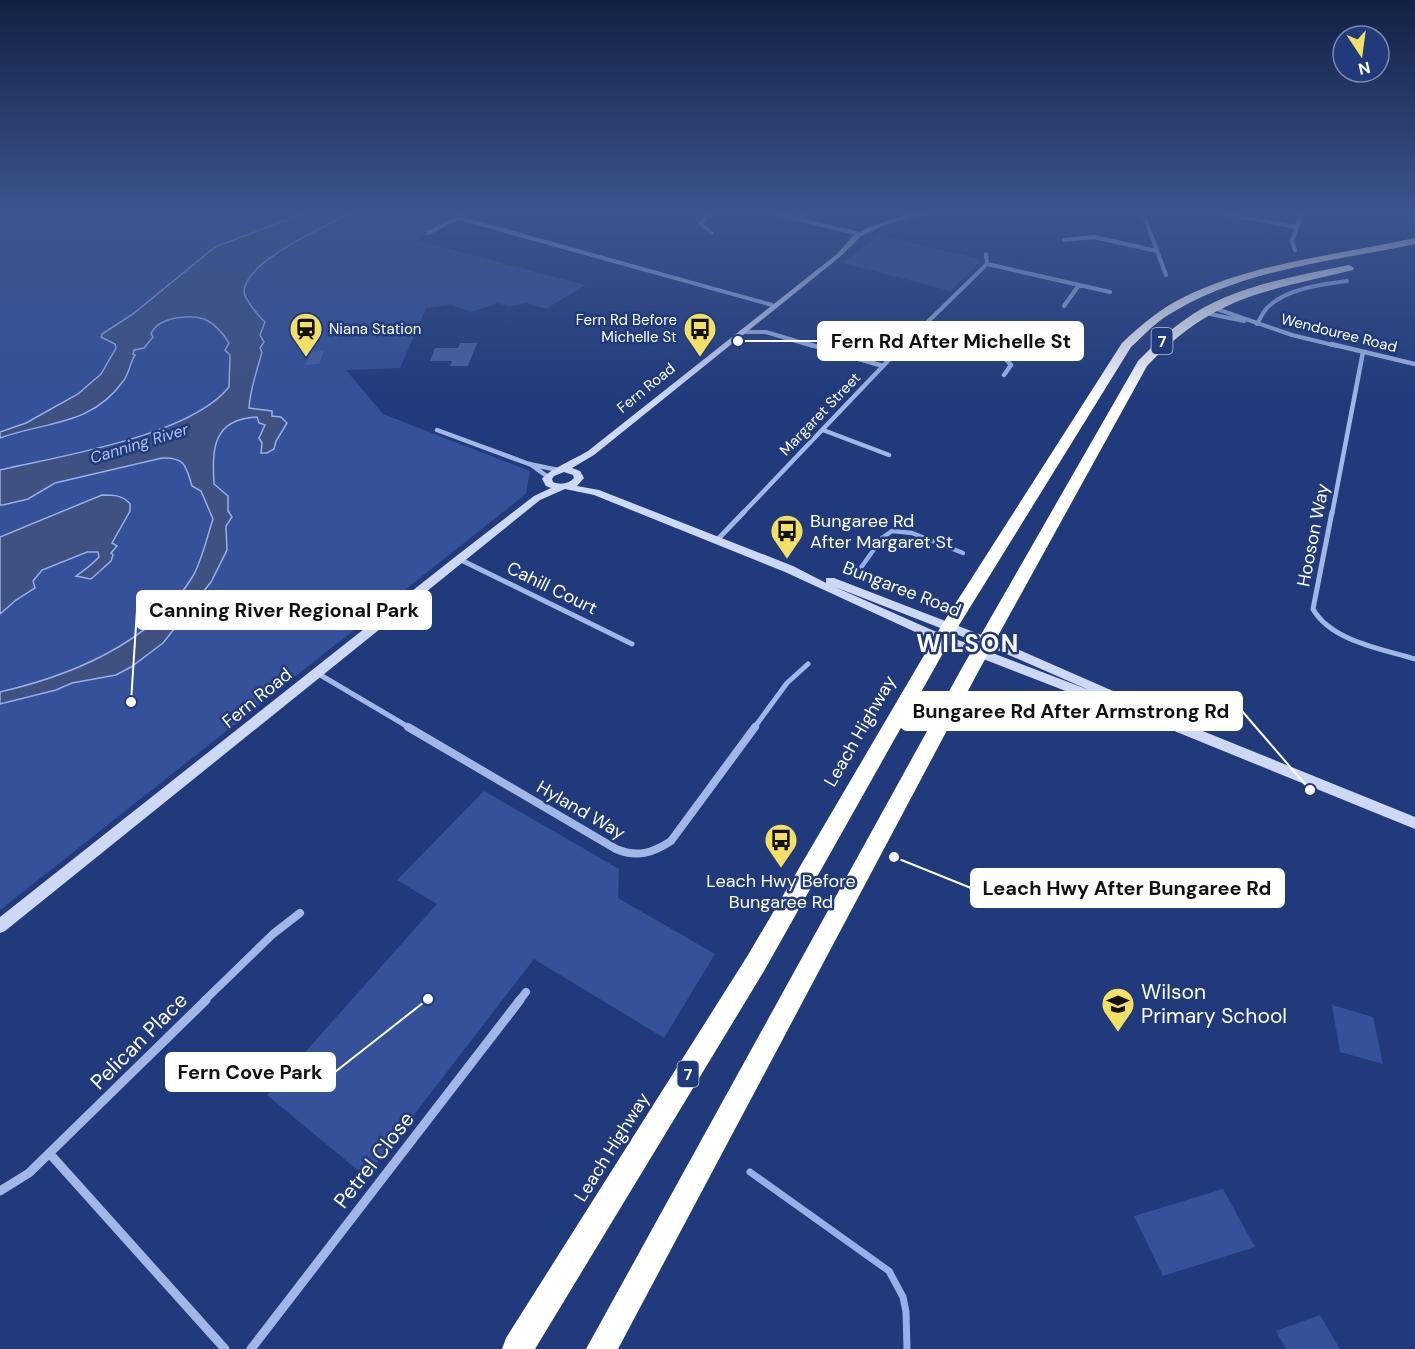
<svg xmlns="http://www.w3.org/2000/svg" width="1415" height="1349" font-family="'DM Sans',sans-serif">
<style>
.green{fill:#345199}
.water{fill:#3e5181;stroke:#97b0e7;stroke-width:1.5}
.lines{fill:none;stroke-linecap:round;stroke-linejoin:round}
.stream-far1{stroke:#97b0e7;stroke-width:4.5}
.stream{stroke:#97b0e7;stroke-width:7}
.building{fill:#4661a2}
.street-far4{stroke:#a3b7e6;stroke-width:4}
.street-far3{stroke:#a3b7e6;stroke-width:4.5}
.street-far2{stroke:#a3b7e6;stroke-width:5}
.street-far1{stroke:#a3b7e6;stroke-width:8}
.street{stroke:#a3b7e6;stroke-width:9}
.secondary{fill:#cdd8f5;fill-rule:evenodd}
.highway{fill:#fff;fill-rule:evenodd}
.labels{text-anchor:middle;stroke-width:5;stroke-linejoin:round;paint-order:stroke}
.far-poi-label{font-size:15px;fill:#fff;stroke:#213a7b;text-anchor:end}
.far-street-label{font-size:15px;fill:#fff;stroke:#213a7b}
.shield{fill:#213a7b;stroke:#bcc4d7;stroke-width:1.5}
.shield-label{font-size:16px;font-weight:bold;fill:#fff}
.far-water-label{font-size:16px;font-style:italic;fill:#afc1ee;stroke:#213a7b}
.poi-label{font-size:18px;fill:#fff;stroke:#213a7b;text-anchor:start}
.street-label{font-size:18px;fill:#fff;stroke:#213a7b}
.near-poi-label{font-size:21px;fill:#fff;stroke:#213a7b;text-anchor:start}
.near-street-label{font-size:21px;fill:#fff;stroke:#213a7b}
.district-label{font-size:24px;font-weight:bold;letter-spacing:1.5px;fill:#fff;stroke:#213a7b}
.leader{fill:none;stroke:#fff;stroke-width:2}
.callout-dot{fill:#fff;stroke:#213a7b;stroke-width:2}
.callout{fill:#fff;stroke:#fff;stroke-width:2}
.callout-label{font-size:20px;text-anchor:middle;font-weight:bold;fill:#111}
</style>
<rect width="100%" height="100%" fill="#213a7b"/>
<!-- green -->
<path class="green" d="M0 213H463L416 240 585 285 546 309 526 303 509 307 498 303 471 312 451 305 426 308 400 368 346 370 383 414 530 471 526 494 0 910Z
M878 235 976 258 980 262 951 291 843 263Z
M484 791 619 869 618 898 715 954 664 1038 534 959 366 1177 267 1095 437 904 397 880Z
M1332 1005 1373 1017 1383 1064 1340 1052Z
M1223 1189 1255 1247 1163 1276 1134 1216Z
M1320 1315 1340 1349H1286L1276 1331Z"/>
<!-- water -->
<path class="water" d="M305 213H350C326 227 245 260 244 292 244 298 260 318 265 322L260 335 264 342 260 348 262 352C257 371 250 389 249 408L272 411V416L281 417 287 423 276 441 274 449 267 453H261L262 443 259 438 265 425 259 423 257 417C212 419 212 450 214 484L228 496V511L232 517 226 526 227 550 211 582 163 643 131 667 116 675 72 683 56 690 0 704V692C73 675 152 643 193 576 202 560 207 537 213 519L201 491 192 486C186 466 185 457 162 458L55 483 28 499 3 505H0V470C60 456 190 436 229 387L230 355 225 350 229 343C224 334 214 323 204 319 189 314 158 317 151 334L153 337 144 348 134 350 133 354 135 355C130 363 129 373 124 380 92 426 47 421 0 438V432L26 423 78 394 101 374 116 348 115 344 101 337 102 334 133 314 215 247Z
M102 495C113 495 123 495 130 504V511L112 543 117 546 111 553 113 555 111 561 91 579 76 576C84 570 92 565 99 557L98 552H87L42 570 33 581 35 588 16 600 0 614V537Z"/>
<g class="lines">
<!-- stream-far1 -->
<path class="stream-far1" d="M860 569 882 538 892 531 912 533 963 553"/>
<!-- stream -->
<path class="stream" d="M750 1172 889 1271 903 1297 906 1312 907 1349"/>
</g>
<!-- building -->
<path class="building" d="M460 343H477L468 366H450L452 361H430L435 348H458Z
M324 351 319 364 305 365 311 352Z"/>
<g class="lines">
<!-- street-far4 -->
<path class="street-far4" d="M709 213 701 224 712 233
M772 213 860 234
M1143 213 1166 275
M1221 213 1296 227
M459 218 772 305
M798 219 808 213
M428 233 468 213
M1064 240 1094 237 1157 251
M1295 250 1292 241 1302 213
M987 264 1110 292
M1064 306 1079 285
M1214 308 1292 335 1337 346
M1205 313 1244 321
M1257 324C1260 319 1263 312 1267 308 1285 289 1322 284 1347 281
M741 332H766L813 346
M915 333 961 346
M903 346 987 264 986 254"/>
<!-- street-far3 -->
<path class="street-far3" d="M808 344 883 366
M955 344 1005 358 1011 365 1004 375
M1331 344 1415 364
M437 430 529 464 558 470
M823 430 889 455
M530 464 548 477
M742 514 904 344
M1332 514 1363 352"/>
<!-- street-far2 -->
<path class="street-far2" d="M1332 512 1313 609C1331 641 1382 649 1415 659
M717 540 744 512
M459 559 632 644
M317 673 410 728
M754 728 787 683 808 664"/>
<!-- street-far1 -->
<path class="street-far1" d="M408 727 616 849C637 858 653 853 671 841L755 727
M204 1001 273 934 300 913
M519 1001 526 992"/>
<!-- street -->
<path class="street" d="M50 1154 225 1349
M0 1191 29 1173 206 1000
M251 1349 520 1000"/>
<!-- secondary -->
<path class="secondary" d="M918 213H931L887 224 861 236 841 256 594 455 572 468 580 471 584 478 577 486 599 490 793 566 826 583V578H834L1010 646 1129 698 1131 701 1127 705 1168 717 1415 817V829L1162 726 1138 719 924 636 785 572 594 495 565 489 540 500 5 931 0 933V917L455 557 534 496 551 488 546 486 542 479C548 470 577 458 588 451L837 254 853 236 867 228 892 219ZM564 472 573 475 574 478C569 484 560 485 553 482L552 479 554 476ZM835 587 1002 652 1089 690 932 630Z"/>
<!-- highway -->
<path class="highway" d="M1415 238V244C1331 262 1239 269 1165 317 1153 325 1142 337 1131 347L956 630 764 971 535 1349H502L506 1338 748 955 943 623 1122 343C1141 325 1161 308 1184 297 1256 262 1339 255 1415 238Z
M1349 265 1354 268 1353 270C1263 292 1214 296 1147 366L978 672 618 1349H586L963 666 1138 361C1152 347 1166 333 1183 321 1230 286 1293 277 1349 265Z"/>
</g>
<!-- sky -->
<linearGradient id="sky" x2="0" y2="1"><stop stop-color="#122044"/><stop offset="0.53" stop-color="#3d558d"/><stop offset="1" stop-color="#3d558d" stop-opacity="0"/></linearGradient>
<rect width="1415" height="402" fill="url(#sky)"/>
<!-- icons -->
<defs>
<g id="station-pin" transform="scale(1.725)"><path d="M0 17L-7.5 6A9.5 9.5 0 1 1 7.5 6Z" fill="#f2e065" stroke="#213a7b"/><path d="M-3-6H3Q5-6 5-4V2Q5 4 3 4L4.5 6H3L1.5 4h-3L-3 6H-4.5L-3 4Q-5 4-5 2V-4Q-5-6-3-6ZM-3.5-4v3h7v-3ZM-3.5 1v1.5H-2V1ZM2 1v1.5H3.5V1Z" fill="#111"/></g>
<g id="bus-pin" transform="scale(1.725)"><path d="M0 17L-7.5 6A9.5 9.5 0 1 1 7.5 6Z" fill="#f2e065" stroke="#213a7b"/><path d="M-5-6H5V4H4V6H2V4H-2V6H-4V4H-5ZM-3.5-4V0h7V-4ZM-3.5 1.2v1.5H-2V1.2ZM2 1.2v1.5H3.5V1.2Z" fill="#111"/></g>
<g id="school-pin" transform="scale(1.725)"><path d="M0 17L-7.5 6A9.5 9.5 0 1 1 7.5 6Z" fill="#f2e065" stroke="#213a7b"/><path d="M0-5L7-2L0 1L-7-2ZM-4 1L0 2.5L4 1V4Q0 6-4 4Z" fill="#111"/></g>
</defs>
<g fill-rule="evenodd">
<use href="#station-pin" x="306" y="329"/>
<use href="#bus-pin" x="700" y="329"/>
<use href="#bus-pin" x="787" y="531"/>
<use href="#bus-pin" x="781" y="840"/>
<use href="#school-pin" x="1118" y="1004"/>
</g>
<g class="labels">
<!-- far-poi labels -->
<g class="far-poi-label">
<text x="677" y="325">Fern Rd Before<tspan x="677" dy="17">Michelle St</tspan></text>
<text x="329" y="334" text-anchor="start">Niana Station</text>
</g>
<!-- far-street labels -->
<g class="far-street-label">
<text transform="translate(1339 333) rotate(14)" y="5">Wendouree Road</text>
<text transform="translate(646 388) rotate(-39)" y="5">Fern Road</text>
<text transform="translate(820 414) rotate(-46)" y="5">Margaret Street</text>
</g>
<!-- shield labels -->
<g class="shield">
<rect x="1151.5" y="328" width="21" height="26" rx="4.5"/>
<rect x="677.5" y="1061" width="21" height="26" rx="4.5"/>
</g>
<g class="shield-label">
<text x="1162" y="347">7</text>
<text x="688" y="1080">7</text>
</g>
<!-- far-water labels -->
<g class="far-water-label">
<text transform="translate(139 443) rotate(-17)" y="6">Canning River</text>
</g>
<!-- poi labels -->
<g class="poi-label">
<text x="810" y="527">Bungaree Rd<tspan x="810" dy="21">After Margaret St</tspan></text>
<text x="781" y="887" text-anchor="middle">Leach Hwy Before<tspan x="781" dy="21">Bungaree Rd</tspan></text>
</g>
<!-- street labels -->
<g class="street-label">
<text transform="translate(1313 535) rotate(-79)" y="6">Hooson Way</text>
<text transform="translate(552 588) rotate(26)" y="6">Cahill Court</text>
<text transform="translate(902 589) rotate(21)" y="6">Bungaree Road</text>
<text transform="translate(257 698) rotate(-39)" y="6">Fern Road</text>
<text transform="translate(860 731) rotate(-60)" y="6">Leach Highway</text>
<text transform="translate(581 810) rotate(30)" y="6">Hyland Way</text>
<text transform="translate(612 1147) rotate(-58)" y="6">Leach Highway</text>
</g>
<!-- near-poi labels -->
<g class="near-poi-label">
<text x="1141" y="999">Wilson<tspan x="1141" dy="24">Primary School</tspan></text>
</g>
<!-- near-street labels -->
<g class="near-street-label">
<text transform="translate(139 1041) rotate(-45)" y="7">Pelican Place</text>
<text transform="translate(374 1160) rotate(-52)" y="7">Petrel Close</text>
</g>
<!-- district labels -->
<g class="district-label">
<text x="968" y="652">WILSON</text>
</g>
</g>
<!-- callouts -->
<path class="leader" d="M738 341L818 341M131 702L137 610M1310 790L1242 711M894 857L971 888M428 999L335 1072"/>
<g class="callout-dot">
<circle cx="738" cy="341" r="6"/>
<circle cx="131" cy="702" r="6"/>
<circle cx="1310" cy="790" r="6"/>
<circle cx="894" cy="857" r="6"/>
<circle cx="428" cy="999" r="6"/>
</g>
<g class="callout">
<rect x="818" y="322" width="265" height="38" rx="6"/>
<rect x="137" y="591" width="294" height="38" rx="6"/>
<rect x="901" y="692" width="341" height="38" rx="6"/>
<rect x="971" y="869" width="313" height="38" rx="6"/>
<rect x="166" y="1053" width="169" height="38" rx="6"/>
</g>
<g class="callout-label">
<text x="951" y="348">Fern Rd After Michelle St</text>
<text x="284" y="617">Canning River Regional Park</text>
<text x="1071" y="718">Bungaree Rd After Armstrong Rd</text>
<text x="1127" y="895">Leach Hwy After Bungaree Rd</text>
<text x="250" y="1079">Fern Cove Park</text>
</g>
<!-- north arrow -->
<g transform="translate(1361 54) rotate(167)"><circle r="28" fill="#213a7b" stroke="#7a89b0" stroke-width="1.5"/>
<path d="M0-4.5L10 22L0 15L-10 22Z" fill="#f2e065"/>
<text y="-9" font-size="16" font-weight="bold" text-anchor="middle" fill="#ffffff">N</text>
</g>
</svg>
